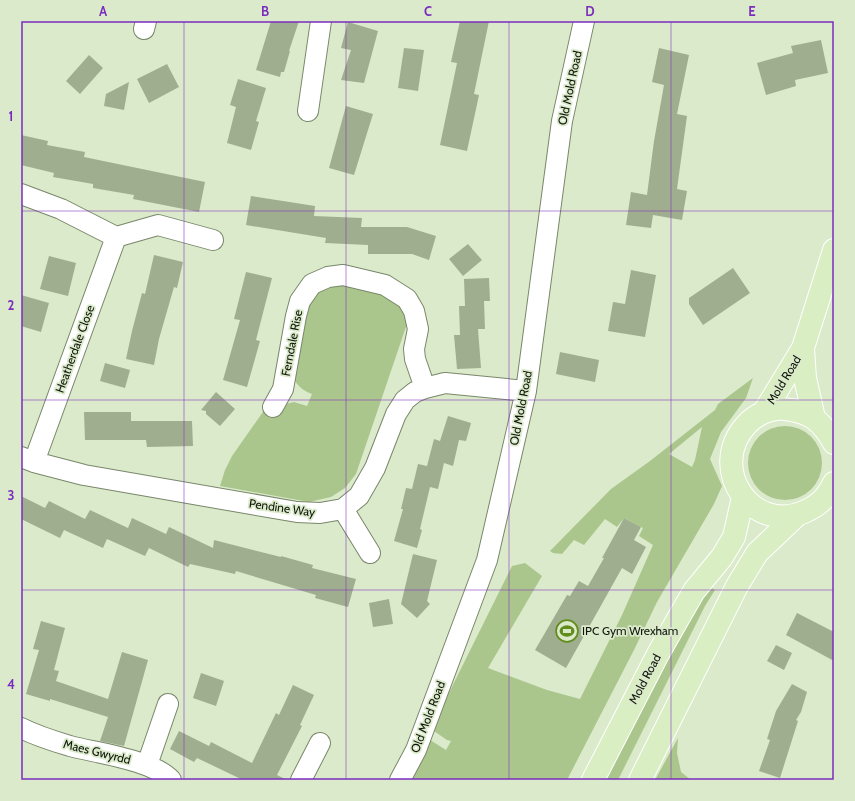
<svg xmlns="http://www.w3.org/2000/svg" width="855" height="801" font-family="Cabin,sans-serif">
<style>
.green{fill:#abc68d;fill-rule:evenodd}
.building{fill:#a0ae90}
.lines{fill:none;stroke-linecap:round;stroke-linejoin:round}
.minor-casing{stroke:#79876a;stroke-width:22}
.major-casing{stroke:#fff;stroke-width:24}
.minor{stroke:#fff;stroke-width:20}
.major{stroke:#daeec4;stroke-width:22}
.grid{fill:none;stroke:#7b2cbf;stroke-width:1;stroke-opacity:0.55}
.labels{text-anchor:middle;stroke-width:3.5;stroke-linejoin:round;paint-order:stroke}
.street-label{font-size:12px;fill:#0f150a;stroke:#dbeacb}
.poi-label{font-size:12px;fill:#0f150a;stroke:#dbeacb;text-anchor:start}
.neatline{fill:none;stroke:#7b2cbf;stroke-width:1.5}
.grid-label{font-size:13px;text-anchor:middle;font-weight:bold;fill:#7b2cbf}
</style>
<rect width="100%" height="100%" fill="#dbeacb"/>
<!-- green -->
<path class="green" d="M332 282 381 293 395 298 409 318 356 474 345 488 331 497 309 502 220 486 225 470 232 456 265 409 294 402 307 406 312 394C303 391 298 386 293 378L302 319 317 287Z
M753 378 746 398 721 432 710 459 722 486 714 504 657 602 634 650 567 780H407L427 738 446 750 451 741 447 740 431 729 512 566 525 563 542 576 488 668 547 690 580 699 622 615 653 545 639 536 643 528 624 518 617 527 605 519 584 545 574 540 562 554 553 553 550 551 611 489 650 461 715 410 718 404ZM702 427 695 460 692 467 669 454Z
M748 463a37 37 0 1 1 74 0a37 37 0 1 1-74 0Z
M710 587 715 590 705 606 618 780H603L689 619Z
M678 738 677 753 681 772 691 780H655Z"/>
<!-- building -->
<path class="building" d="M271 21H299L289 51H290L284 72H281L280 77 256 70Z
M460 21H489L474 94 479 95 467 151 440 145 457 63 451 62Z
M348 22 378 31 364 83 341 80 351 50 341 48Z
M821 40 828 73 795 80 796 86 766 95 757 63 793 53 791 46Z
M404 48 424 50 418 91 398 88Z
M659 48 689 55 677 114 687 116 677 189 687 191 682 220 653 215 651 228 626 225 631 192 647 195 654 141 664 85 652 82Z
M89 55 103 68 80 94 66 81Z
M167 64 179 87 149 103 137 79Z
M238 79 266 88 256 121 259 122 251 150 227 143 236 107 230 105Z
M129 82 124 110 104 106 106 94Z
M346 106 373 114 354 175 329 168Z
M21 135 48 141 47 145 85 152 84 157 205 182 199 212 133 199 134 195 93 188V184L53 177 54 173 21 165Z
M251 196 315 206 314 216 362 218 361 227H407L436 236 429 260 412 254H368V245L325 243 326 238 246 225Z
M468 244 482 260 463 276 449 259Z
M154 255 183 262 177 288 174 287 159 339 154 365 126 359 132 331 142 293 145 294Z
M49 256 76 263 68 296 40 289Z
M733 268 750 293 703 325 689 304V298Z
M631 270 656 275 645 337 608 331 613 302 625 304Z
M246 272 272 278 256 340 260 341 247 387 223 380 240 320 234 319Z
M489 278 490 301H484L485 329H478L481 368 457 369 454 335H460L459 306H465L464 279Z
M21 295 49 303 41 332 21 326Z
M560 352 599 360 595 382 556 374Z
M105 363 130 370 125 388 100 381Z
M216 392 235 409 220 426 206 414V411L201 410Z
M84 412H131V421H192L193 446 147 447 146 440H85Z
M448 416 471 423 466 441 459 440 453 466 444 463 438 489 430 487 420 529 422 530 417 548 394 541 403 509H401L406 488 412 489 418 464 427 466 434 439 440 441Z
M21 496 45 508 49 501 85 519 90 510 128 528 132 518 166 534 169 527 213 548 214 540 281 557V556L313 565 312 568 356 579 348 607 315 598 316 595 236 571 235 574 190 564 188 567 149 548 145 556 107 539 103 548 64 530 60 538 21 519Z
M624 518 641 527 634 540 646 547 632 574 622 568 566 668 535 650 567 595 570 596 579 581 588 586 604 558H602Z
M413 554 437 560 427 601 430 604 417 618 401 604Z
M389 599 393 624 373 627 369 603Z
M797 613 834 632V661L786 635Z
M41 621 65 628 54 670 59 671 56 681 108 699 122 652 148 660 124 746 100 741 108 717 50 699V701L26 694 39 650 33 649Z
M776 645 792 653 784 670 767 661Z
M201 673 224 681 216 706 193 698Z
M792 684 807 692 801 712 796 720 798 721 780 778 759 771 770 740 767 739 776 711Z
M293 685 314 695 300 725 302 726 277 775 287 780H243L197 758 194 762 170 749 179 731 209 746 211 742 252 763 276 713 279 715Z"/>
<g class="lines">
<!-- minor casing -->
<g class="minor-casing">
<path id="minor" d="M144 29 146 21
M308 111 321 21
M21 194 61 209 116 237
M273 407 283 389 296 316 300 301 312 284 328 277 343 275 385 285 407 299 414 311 418 329 414 349 415 359 425 388
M21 457 34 462 84 475 297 512 320 513 343 509 359 496 375 468 396 414 405 400 415 392 425 388 445 383 526 391
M34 462 116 237 158 225 213 240
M343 509 370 553
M21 728C37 736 53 741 70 746 96 753 153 760 171 780
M147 765 168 704
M301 780 320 743
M400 780 416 750 487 560 526 391 562 121 584 21"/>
</g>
<!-- major casing -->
<g class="major-casing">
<path id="major" d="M803 348 805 378 814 418
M764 412 803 348 834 250
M834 443C822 421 809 411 784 409 771 407 755 415 746 425 707 469 752 534 804 512 813 508 821 503 826 496 829 492 832 487 834 483
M593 780 658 654 679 617 694 591 722 557 734 537 743 497
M640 780 737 586 757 553 798 514"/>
</g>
<!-- minor -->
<use href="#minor" class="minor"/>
<!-- major -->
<use href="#major" class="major"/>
</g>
<!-- grid -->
<path class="grid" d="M184 21V780M346 21V780M509 21V780M671 21V780M21 211H834M21 400H834M21 590H834"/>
<!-- icons -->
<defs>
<g id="stadium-ring" transform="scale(1.15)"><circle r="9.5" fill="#dbeacb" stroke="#628d1d" stroke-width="1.5"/><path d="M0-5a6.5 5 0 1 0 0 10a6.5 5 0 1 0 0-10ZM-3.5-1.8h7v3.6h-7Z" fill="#628d1d"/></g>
</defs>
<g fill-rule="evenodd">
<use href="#stadium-ring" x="567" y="631"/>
</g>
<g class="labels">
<!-- street labels -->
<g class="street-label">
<text transform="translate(570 88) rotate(-78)" y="4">Old Mold Road</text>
<text transform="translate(292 343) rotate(-79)" y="4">Ferndale Rise</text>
<text transform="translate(75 349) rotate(-70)" y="4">Heatherdale Close</text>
<text transform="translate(784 380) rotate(-59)" y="4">Mold Road</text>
<text transform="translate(521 408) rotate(-79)" y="4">Old Mold Road</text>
<text transform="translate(282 508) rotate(8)" y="4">Pendine Way</text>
<text transform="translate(645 679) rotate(-62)" y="4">Mold Road</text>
<text transform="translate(428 717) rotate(-69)" y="4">Old Mold Road</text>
<text transform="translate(97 752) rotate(14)" y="4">Maes Gwyrdd</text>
</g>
<!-- poi labels -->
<g class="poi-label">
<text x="582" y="635">IPC Gym Wrexham</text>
</g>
</g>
<!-- border -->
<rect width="855" height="801" fill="none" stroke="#dbeacb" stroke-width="44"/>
<rect x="22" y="22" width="811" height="757" class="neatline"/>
<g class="grid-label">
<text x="103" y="16">A</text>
<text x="265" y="16">B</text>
<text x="428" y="16">C</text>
<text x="590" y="16">D</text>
<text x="752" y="16">E</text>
<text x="11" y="121">1</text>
<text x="11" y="310">2</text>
<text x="11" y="500">3</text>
<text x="11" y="689">4</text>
</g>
</svg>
